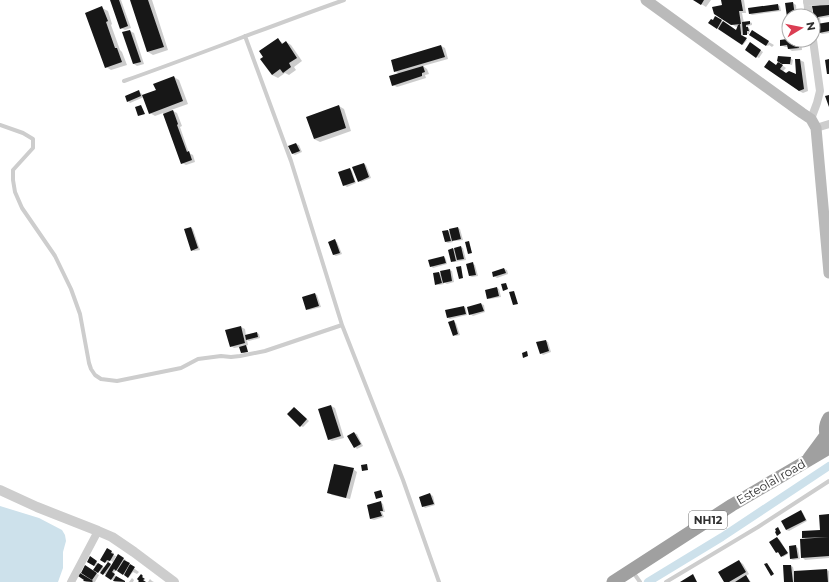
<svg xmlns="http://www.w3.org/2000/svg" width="829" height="582" font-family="Montserrat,sans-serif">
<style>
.water{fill:#cde1eb}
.shadow{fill:#0003}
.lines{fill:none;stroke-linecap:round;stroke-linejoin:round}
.canal{stroke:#cde1eb;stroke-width:8}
.building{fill:#171717}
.service{stroke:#cdcdcd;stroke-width:4}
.minor{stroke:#cdcdcd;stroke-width:8}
.tertiary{stroke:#cdcdcd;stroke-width:10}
.secondary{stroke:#bababa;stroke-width:11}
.trunk{stroke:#a0a0a0;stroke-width:13}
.labels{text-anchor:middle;stroke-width:4;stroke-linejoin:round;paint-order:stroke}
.shield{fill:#fff;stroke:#6e6e6e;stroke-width:1}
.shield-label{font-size:11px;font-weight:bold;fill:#303030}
.street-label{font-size:12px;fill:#303030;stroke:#fff}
</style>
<rect width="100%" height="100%" fill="#fff"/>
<!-- water -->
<path class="water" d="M0 506 39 518 62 530 65 535 66 541 63 552V568L58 582H0Z"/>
<!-- shadow -->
<path class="shadow" d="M111 0H121L131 28 125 30 121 28Z
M131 0H152L168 50 153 55 148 52Z
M695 0H711L706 7Z
M727 0H744L746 13H742L744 23 750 22 752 23V25L748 26V28L750 29V32H749V34H744L742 37 747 40 743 45 717 28 713 21 716 17 736 31 738 26 736 27 715 13 723 6Z
M793 3 796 5 797 16H789V17L788 16 786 4Z
M778 5 780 6 781 11 752 15 750 14 749 9Z
M829 5V17L820 18 821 25 829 23V33L822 34 820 33 818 24 816 23 813 7Z
M102 8 108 11 112 24 111 25 120 50 122 52 127 65 111 70 106 67Z
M130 31 134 33 144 64 137 66 134 64Z
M752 32 774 45 772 47 769 45 768 46 751 35Z
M789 34V40H801L802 50 792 51 789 49 788 47H785L781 45 788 40Z
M278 40 284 44 286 42 291 45 302 61 294 67 296 70 289 75 285 73 278 78 272 75Z
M753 45 763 52 759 58 757 57Z
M441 46 445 48 448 59 423 66 427 69 429 74 425 75 426 78 397 87 393 85 399 74 395 71Z
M790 58 793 60 792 65 786 64 778 61Z
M796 60H800L804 62 808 91 803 93 799 91 777 66 779 63 786 68 783 71 787 74 798 75Z
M174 77 179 80 188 104 171 110 177 113 182 126 180 127 189 153 193 155 195 162 186 165 182 163 163 113 155 116 150 113 144 97 130 103 128 101 139 92 141 93 143 96 157 91Z
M339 106 344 109 351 131 320 142 314 139Z
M296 144 299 145 302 152 295 155 293 154 290 146Z
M364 164 366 165 371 178 361 182 359 181Z
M350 169 352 171 356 183 347 187 344 185Z
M191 228 193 229 200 250 194 251 192 250Z
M458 228 460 229 463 240 455 241 452 240 453 242 448 243 446 242 448 231 451 232Z
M335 241 337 242 342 254 336 256 334 255Z
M461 247 463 248 466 260 454 262 452 261 449 250Z
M444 257 446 259 447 264 433 268 431 266Z
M473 264 475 265 478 276 472 277 470 276Z
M504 269 507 270 508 274 497 278 494 276Z
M449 270 452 271 454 282 447 284 443 282 444 284 439 285 436 284 434 274 439 273 442 274Z
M497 288 499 289 501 297 490 299 488 298Z
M315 294 317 295 321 307 309 310 307 309Z
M481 304 484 305 485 312 473 316 470 314Z
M464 307 466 308 467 315 450 319 448 318Z
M454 322 456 323 460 335 456 336 454 335Z
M241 327 245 329 246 336 257 333 259 334 260 338 249 341 247 340 248 345 245 346 247 347 248 352 243 353 240 347 234 348 231 346Z
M546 341 548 342 551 352 543 355 541 353Z
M331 406 335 408 344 438 332 441 328 439Z
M295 408 309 421 303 427 301 426Z
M354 433 357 434 363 446 357 449 355 447Z
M353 469 357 472 350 499 332 495 328 492Z
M430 494 433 496 435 505 425 508 423 506Z
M380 502 383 504 385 512H382L384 517 374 520 371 519 368 506Z
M801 511 803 513 807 521 789 531 786 530Z
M829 515V558L805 560 802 557 807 540 803 537 821 531Z
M777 538 780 540 788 554 783 557 780 553H779L776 552Z
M796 547 798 548 800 559 793 560 791 559Z
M107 550 114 553 113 555 116 556 113 562 110 560 108 563 112 566 119 556 126 560 125 562 139 572 137 574 133 572 129 577 116 570 113 574 125 582H115L105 574 95 569 96 567 88 562 91 558 97 562V563L105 568 108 563 102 560Z
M739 561 743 564 749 574 746 576 748 578 751 582H725Z
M784 566H791L793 567 794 572 827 570 829 571V582H785Z
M85 567 99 575 95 582H86L85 581V577L86 575Z
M132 578 134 580 133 582H129Z
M150 579 152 581 154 582H148Z"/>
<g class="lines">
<!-- canal -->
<path class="canal" d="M648 582 722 537 829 466"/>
</g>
<!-- building -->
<path class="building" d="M110 0H119L128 26 120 29Z
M130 0H148L164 47 147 52Z
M693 0H704L701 5Z
M721 0H741L743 11H739L741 24 731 25 714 14 712 7 722 5Z
M793 2 795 16H789L787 17 785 3Z
M778 4 779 10 749 14 748 8Z
M828 4 829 5V15L818 17 819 23H815L812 6Z
M102 6 108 21 106 22 115 48H117L122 62 105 68 85 13Z
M715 16 722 20 717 29 708 23 711 19 713 20Z
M723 21 736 30 738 25 740 24 741 33V35L747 38 742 45 718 29Z
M750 21V24L746 25V27H748L749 31H747V35H743L742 22Z
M829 22V31L819 33 817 24Z
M130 30 141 62 133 64 122 32Z
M752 30 769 41 766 46 749 35Z
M789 33V40H798L799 48 788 49 787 45 780 46V40L787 39 786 34Z
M278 38 282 44 286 41 297 58 289 63 291 67 283 73 280 69 272 75 260 59 263 57 259 51Z
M750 42 761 50 756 58 745 50Z
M441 45 445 57 394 72 391 60Z
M778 56 791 57 790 64H782L777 61Z
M795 59H800L804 89 799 91 764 67 769 60 776 65 778 62 783 65 780 69 786 73 789 71 796 74Z
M829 59V74H827L825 60Z
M423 66 425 72 422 73V76L392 86 389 76Z
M174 76 183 101 149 114 142 95 156 90 153 84Z
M139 90 141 96 127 102 125 96Z
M829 95V107L825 96Z
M141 105 145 114 138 116 135 107Z
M339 105 346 128 314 139 306 117Z
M173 110 178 124 177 125 187 152 189 151 192 160 181 164 163 114Z
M296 143 300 151 292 154 288 146Z
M364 163 369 177 358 182 352 167Z
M350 168 355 182 343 186 338 172Z
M191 227 198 248 191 251 184 229Z
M458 227 461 239 452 241 449 229Z
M448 230 451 241 445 242 442 231Z
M335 239 340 253 333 255 328 242Z
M469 241 472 253 468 254 465 242Z
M461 246 464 259 457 260 454 248Z
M453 248 456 261 451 262 448 250Z
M444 256 446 263 430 267 428 260Z
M473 262 476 275 469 276 466 264Z
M461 266 463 278 459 279 456 267Z
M504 268 506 273 493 277 492 272Z
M450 269 452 281 443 283 440 271Z
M439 272 442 283 435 285 433 273Z
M506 283 508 289 503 291 501 284Z
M497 287 499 296 487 299 485 290Z
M514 291 518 304 513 305 509 292Z
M315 293 319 306 306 310 302 297Z
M481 303 484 311 469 315 467 307Z
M464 306 466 314 447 318 445 310Z
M454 320 458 334 453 336 448 322Z
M241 326 245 343 230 347 225 330Z
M257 332 258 337 246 340 245 335Z
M546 340 549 351 540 354 536 342Z
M246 345 248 352 241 353 239 347Z
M527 351 528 356 523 358 522 353Z
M331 405 341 436 328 440 318 409Z
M294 407 307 419 300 427 287 414Z
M354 432 361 444 354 448 347 436Z
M334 464 354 468 346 498 327 493Z
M367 464 368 470 362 471 361 465Z
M381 490 383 497 376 499 374 492Z
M430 493 434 504 422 507 419 497Z
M381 501 383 511H380L382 516 370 519 367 505Z
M801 510 806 520 786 530 781 521Z
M829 514V537L802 538V531L820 530 819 515Z
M778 527 781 533 777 536 775 532 776 531 775 529Z
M777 537 788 553 781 557 778 552 776 553 769 542Z
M829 537V556L801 558 800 539Z
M796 545 798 558 790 559 789 546Z
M107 548 112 551 111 553 114 554 110 561 107 560 105 563 100 560Z
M118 554 124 558 116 571 114 569 112 572 115 574 111 580 105 576Z
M90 556 97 561 94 566 87 562Z
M124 560 130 563 123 575 117 571Z
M739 560 746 572 729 582H724L718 572Z
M108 562 111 564 103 575 100 573Z
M98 563 103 566 98 573 93 570Z
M767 563 774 574 771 576 764 564Z
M130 564 135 567 128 578 124 575Z
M85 565 97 573 92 580 81 573Z
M783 565H791L793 582H784Z
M827 569 828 582H794V571Z
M80 573 93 581 92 582 83 581 84 580 78 576Z
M141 574 143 576 142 577 145 579 143 580 146 582H138L139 581 137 579Z
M693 574 697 582H680Z
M746 575 750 582H735Z
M116 576 125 581V582L113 581Z"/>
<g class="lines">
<!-- service -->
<path class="service" d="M245 36 291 161 342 325 403 480 439 582
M124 81C198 55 270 26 344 0
M0 125 23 133 33 139V148L13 170V180L15 192 22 208 55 256 71 289 80 314 89 363 91 369 95 375 101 379 117 381 181 368 198 359 221 356 231 357 240 356 265 351 342 325
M633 572 640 582
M666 582 758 527 829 481"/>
<!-- minor -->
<path class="minor" d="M807 0 809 16
M807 2 829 1
M811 119 817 103 820 91 813 40
M816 128 829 124
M71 582 98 531"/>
<!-- tertiary -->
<path class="tertiary" d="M0 490 37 507 98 531 112 537 134 552 174 582"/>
<!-- secondary -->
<path class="secondary" d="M646 0 802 113 811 119 816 128 829 273"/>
<!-- trunk -->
<path class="trunk" d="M829 418C824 426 824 433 829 442
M809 458 826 435
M613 582 732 505 829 448"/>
</g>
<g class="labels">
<!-- shield labels -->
<rect class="shield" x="689" y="511" width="38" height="18" rx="3"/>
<g class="shield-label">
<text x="708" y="524">NH12</text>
</g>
<!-- street labels -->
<g class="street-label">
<text transform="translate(771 482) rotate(-30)" y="4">Esteolal road</text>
</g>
</g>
<!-- north arrow -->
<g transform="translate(801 28) rotate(80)"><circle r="19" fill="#ffffff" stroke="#acacac"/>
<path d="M0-3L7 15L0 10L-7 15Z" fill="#db3e53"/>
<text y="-6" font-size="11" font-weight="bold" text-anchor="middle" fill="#303030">N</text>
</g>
</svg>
